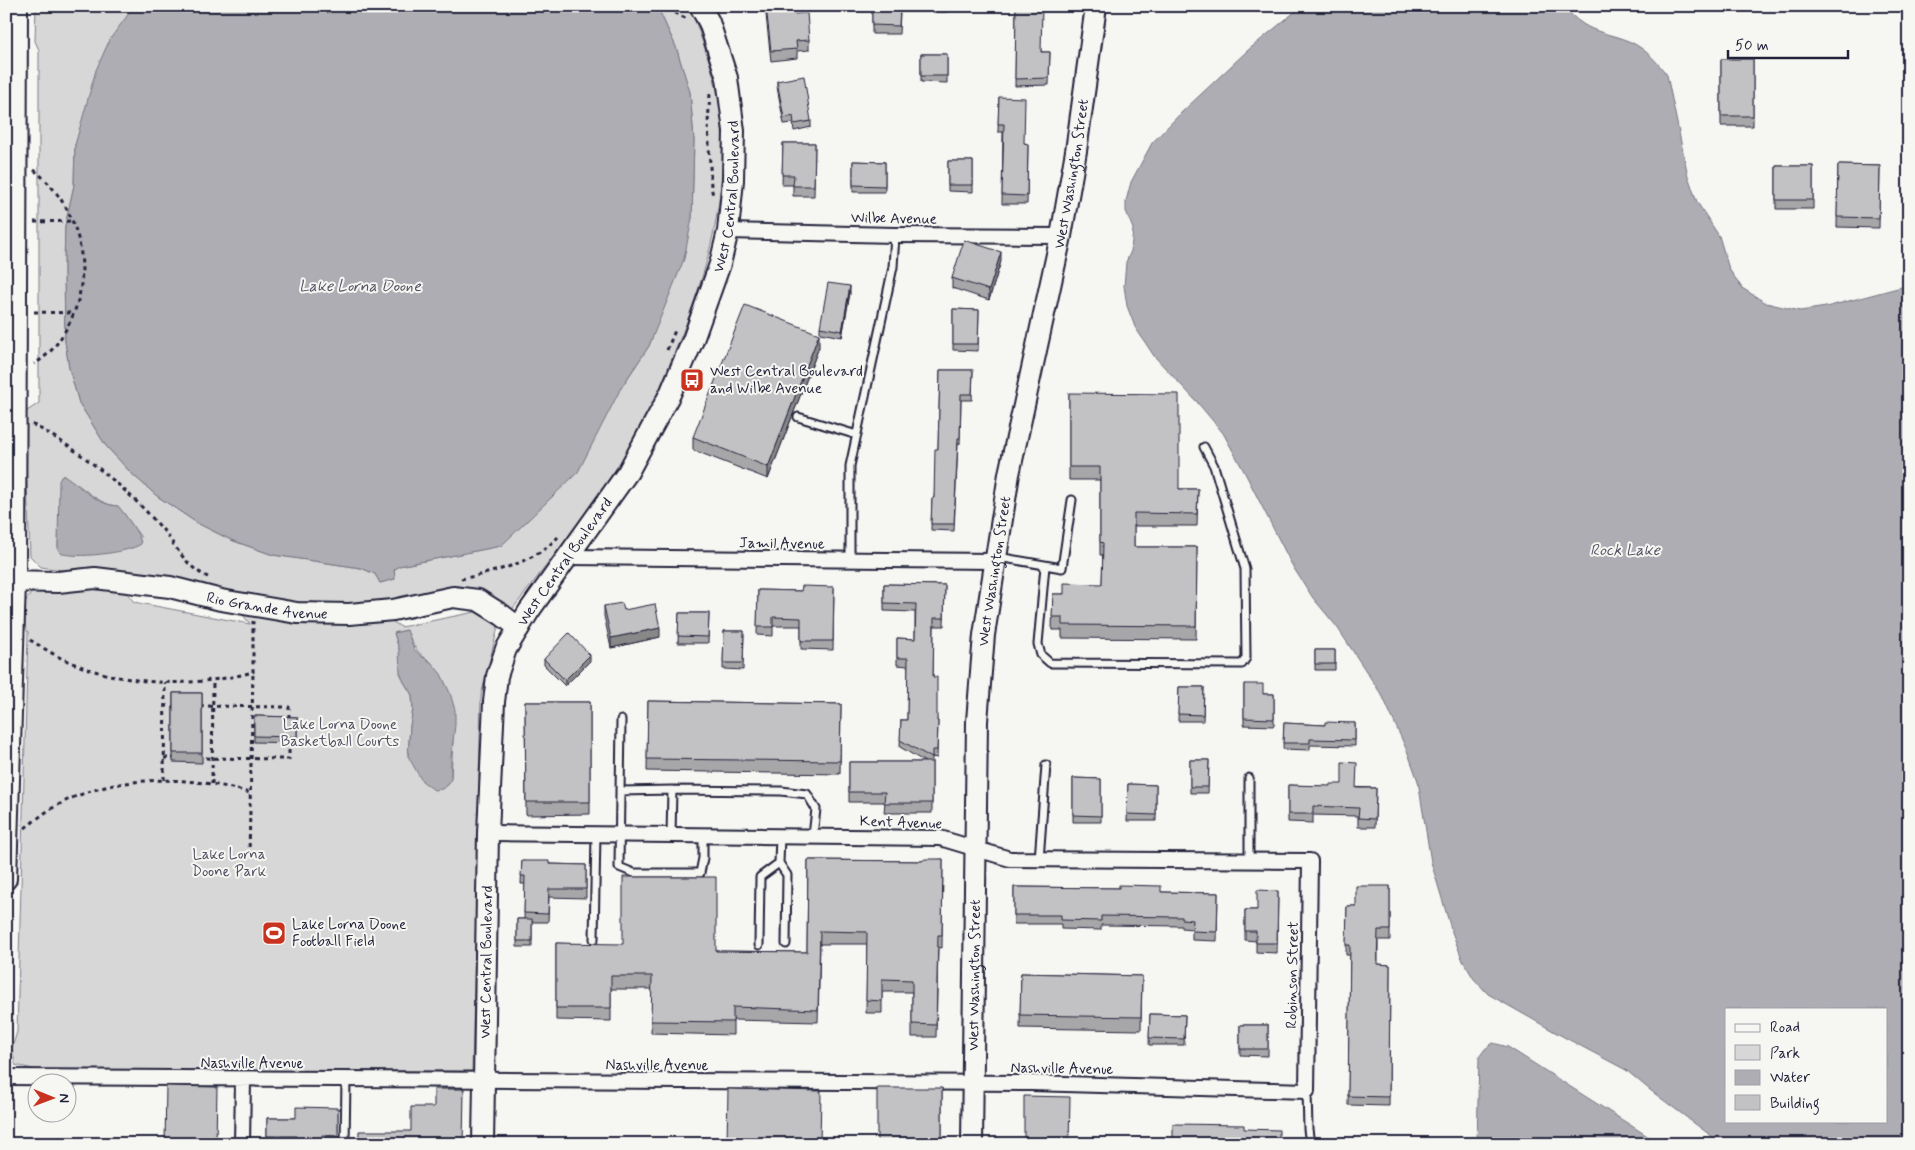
<svg xmlns="http://www.w3.org/2000/svg" width="1915" height="1150" font-family="Mynerve,sans-serif">
<style>
.green{fill:#d7d7d7;stroke:#7c7c89;fill-rule:evenodd}
.water{fill:#adadb3;stroke:#757583;fill-rule:evenodd}
.lines{fill:none;stroke-linecap:round;stroke-linejoin:round}
.lane-casing{stroke:#22223b;stroke-width:11}
.street-casing{stroke:#22223b;stroke-width:18}
.secondary-casing{stroke:#22223b;stroke-width:24}
.path{stroke:#22223b;stroke-width:3;stroke-dasharray:4 4;stroke-linecap:butt}
.lane{stroke:#f6f6f2;stroke-width:7}
.street{stroke:#f6f6f2;stroke-width:14}
.secondary{stroke:#f6f6f2;stroke-width:20}
.wall{fill:#a7a7a9;stroke:#22223b}
.shaded-wall{fill:#888889;stroke:#22223b}
.building{fill:#c2c2c4;stroke:#22223b}
.labels{text-anchor:middle;stroke-width:4;stroke-linejoin:round;paint-order:stroke}
.street-label{font-size:15px;fill:#22223b;stroke:#f6f6f2}
.poi-label{font-size:15px;fill:#22223b;stroke:#f6f6f2;text-anchor:start}
.park-label{font-size:15px;fill:#4f4f62;stroke:#f6f6f2}
.water-label{font-size:16px;font-style:italic;fill:#535365;stroke:#f6f6f2}
</style>
<rect width="100%" height="100%" fill="#f6f6f2"/>
<filter id="ink" filterUnits="userSpaceOnUse"><feTurbulence type="fractalNoise" baseFrequency=".02" numOctaves="2"/><feDisplacementMap in="SourceGraphic" scale="10" xChannelSelector="R" yChannelSelector="G"/><feConvolveMatrix kernelMatrix="1 2 1 2 8 2 1 2 1" color-interpolation-filters="sRGB"/></filter>
<g filter="url(#ink)">
<!-- green -->
<path class="green" d="M36 6H137L130 12 75 145 74 185 65 226 64 265 65 341 69 368 79 403 106 446 132 474 157 496 197 523 231 540 273 555 361 568 375 574 380 583 395 579 394 570 399 566 501 546 621 388 649 346 692 218 694 139 690 93 676 47 657 6H690C703 44 719 82 722 123 727 211 703 287 668 368 660 387 653 409 643 427 604 492 557 552 511 611L497 601 354 607 308 605 41 567 30 556 24 413 39 403V50L35 41ZM61 477C79 479 94 505 118 506 127 516 132 527 141 537L60 553 58 547Z
M122 587 134 602 250 624 239 610 384 616 401 627 475 612 464 604 494 616 498 627 481 696 472 1071 38 1070 15 1065 12 1048 17 1032 28 632 23 626 25 602 32 592 53 588ZM406 630C414 645 415 652 431 662L453 741 451 778 408 756 410 726 413 709 412 695 404 682 399 649 394 633Z"/>
<!-- water -->
<path class="water" d="M137 6H657L676 47 690 92 694 139 692 218 684 259 649 346 621 388 578 472 501 546 399 566 394 570 395 579 380 583 375 574 361 568 273 555 231 540 197 523 157 496 132 474 106 446 79 403 69 368 65 341 64 265 65 226 74 185 75 145 96 70 110 39 130 12Z
M1302 6H1562C1569 12 1575 19 1583 24 1595 32 1609 34 1623 39 1642 45 1655 59 1667 75L1688 176 1697 202 1719 236 1729 269 1742 288 1766 303 1800 311 1826 307 1909 285V1144H1722L1650 1090 1626 1070 1562 1036 1488 994 1474 979 1463 961 1452 932 1431 862 1418 781 1408 753 1383 697 1337 627 1313 598 1293 567 1245 473 1223 433 1197 402 1154 356 1135 327 1127 306 1124 286 1126 262 1131 251 1133 229 1126 211V201L1131 182 1152 143 1182 112 1247 51ZM1726 1009H1886V1121H1726Z
M64 475C81 486 96 505 118 506 124 513 141 535 141 544 128 553 75 559 60 553L58 548 59 481 61 477Z
M407 630 414 649 421 656 431 662 441 674 450 693 455 710V725L451 757V779L448 785 442 789 434 790 422 781 408 756 410 726 413 709 412 695 404 682 400 673 399 649 394 633Z
M1493 1043 1508 1047 1660 1144H1477L1479 1057 1485 1049Z"/>
<g class="lines">
<!-- lane casing -->
<g class="lane-casing">
<path id="lane" d="M798 417 857 435
M998 557 1062 568 1072 500
M850 559V466L893 267 895 235
M1045 566 1038 644 1041 655 1050 663 1242 664 1246 658 1245 569 1214 466 1204 447
M621 720 619 867 634 873H700L703 858V835
M1249 778V861
M620 791 672 790
M671 835 672 790 781 791 807 794 816 809 813 836
M780 836 779 863 787 875 786 944
M1039 860 1046 765
M594 939 596 834
M759 945 760 877 779 863
M1307 1091 1308 1129 1310 1144
M345 1144 346 1080"/>
</g>
<!-- street casing -->
<g class="street-casing">
<path id="street" d="M728 231 895 235 1061 236
M569 557 994 561
M6 1077 1031 1083 1307 1091 1310 861 1010 859 940 838 488 833
M242 1144 243 1080"/>
</g>
<!-- secondary casing -->
<g class="secondary-casing">
<g id="secondary">
<path id="s1" d="M6 581 58 582 95 578 128 582 170 587 221 600 297 613 349 614 393 610 453 597 478 600 502 615 519 628"/>
<path d="M6 879 15 581 17 6"/>
<path id="s2" d="M483 1144 488 833 494 702 497 676 506 649 529 611 628 472 670 394 693 340 720 264 728 231 733 180 734 131 727 78 709 22 700 6"/>
<path id="s3" d="M972 1144 977 721 984 635 1009 474 1061 236 1076 151 1096 6"/>
</g>
</g>
<!-- path -->
<path class="path" d="M670 6 677 14 687 19
M710 94 708 123 711 187 713 195
M34 170C82 208 97 278 65 331 57 345 48 356 34 364
M34 222 73 221
M34 312 74 313
M667 350 676 328
M32 424C79 450 121 483 157 523 175 542 183 566 208 577
M461 579C494 572 534 563 558 537
M30 640C39 645 49 652 59 657 118 686 190 689 253 672V621
M164 706H176
M200 706 289 707V719
M164 758H177
M198 758 289 759V740
M164 780 165 682
M212 784 213 681
M25 828C36 820 47 810 60 804 115 774 192 775 250 793
M249 855 253 672"/>
<!-- lane -->
<use href="#lane" class="lane"/>
<!-- street -->
<use href="#street" class="street"/>
<!-- secondary -->
<use href="#secondary" class="secondary"/>
</g>
<!-- wall -->
<path class="wall" d="M766 6 794 14 809 40V50L797 51V58L771 61 766 15Z
M872 6H947V12H900L899 34H872Z
M1016 6 1042 52H1050L1049 85 1015 86Z
M921 54H947V83L921 82Z
M1721 59H1753V126H1721Z
M777 81 811 121V127L794 131 793 123 784 124 777 87Z
M999 97 1024 143 1028 144 1027 204H1002L1003 132H998Z
M783 143H815L814 196H793V185H782Z
M853 161 885 162V192H853Z
M948 161H973V192L948 191Z
M1838 165 1880 166 1879 228 1837 227Z
M1776 166H1813V209H1776Z
M1001 261 989 300 952 288V278Z
M850 293 842 337 820 333V327Z
M953 309 979 310 978 351 953 350Z
M819 347 768 479 693 450V437Z
M940 370H973L972 400H961L960 444H958L954 531 931 530 932 498H934L938 449Z
M1069 393 1179 489H1198L1197 526H1134V547H1197L1196 639 1062 638V630H1052L1053 594H1064L1102 584 1103 555H1100V480H1069Z
M884 584 945 585 944 626H934L933 677 937 721H938L937 758 932 757V813H884L885 802H849V762H925L900 747 901 720H907L908 666 897 665V638L915 639V612L884 611Z
M834 587 833 650 801 649V626H773V636L757 635 758 590 801 591Z
M604 606 624 610 660 637 611 648 604 616Z
M679 613H709L708 643H678Z
M724 631H744L743 670 723 669Z
M1315 650H1335V670H1315Z
M544 659 590 661 565 686 544 665Z
M1244 684 1263 694H1274V726L1244 725Z
M1179 687H1204L1203 721H1178Z
M173 693H202V763L173 762Z
M648 701 841 704 840 774 647 771Z
M525 702H590V814L526 815Z
M254 716 297 717V743L254 742Z
M1284 723 1325 725 1355 723V746L1310 745V750L1283 749Z
M1190 760H1209L1208 793H1190Z
M1073 778 1101 779V822H1073Z
M1128 784 1156 785V821H1127Z
M1288 785 1376 788 1375 827H1358V816L1313 815V823L1288 822Z
M943 859 942 948 938 947 936 1037H912V992H882V1013H866L867 944H820L818 1022 733 1020V1035L651 1033 652 989H611V1021L556 1020V943L716 951 807 952 808 860 922 861Z
M522 861 549 864 586 865V898L549 897 548 922H532V947H517V919H524L525 884H521Z
M1390 886V940H1378V964L1390 965 1389 1106 1348 1105 1350 955H1346L1347 906H1356Z
M1014 887 1119 888 1161 892 1218 893 1217 941 1192 940V929L1182 928V926L1101 925V930L1061 929V924H1014Z
M1278 891 1277 953 1256 952V941L1245 940V910H1257Z
M1021 973 1142 976 1141 1030 1020 1028Z
M1150 1014 1185 1015 1184 1045H1149Z
M1240 1025H1268V1056L1240 1055Z
M942 1088V1144H877Z
M338 1108V1144H267V1118H296Z"/>
<!-- shaded-wall -->
<path class="shaded-wall" d="M1001 252V261L989 300V290Z
M850 286V293L842 337V331Z
M819 334V347L768 479V467Z
M660 628V637L611 648V638Z
M590 655V661L565 686V680Z"/>
<!-- building -->
<path class="building" d="M766 6H793L794 14 807 13 809 40 796 41 797 49 771 51Z
M872 6H900L899 26 872 25Z
M1016 6H1042L1041 52H1050L1049 78 1015 79Z
M921 54H947V76H921Z
M1721 59H1753V116H1721Z
M804 76 811 121 794 124 793 116 784 118 777 81Z
M999 97 1025 98 1024 143 1028 144 1027 196 1002 195 1004 124H998Z
M783 143H815L814 186H793L794 175H782Z
M853 161 885 162V186L853 185Z
M948 161H973V185H948Z
M1838 165 1880 166 1879 218 1837 217Z
M1776 166H1813V200H1776Z
M964 240 1001 252 989 290 952 278Z
M828 283 850 286 842 331 820 327Z
M745 305 819 334 768 467 693 437Z
M953 309 979 310 978 344H953Z
M940 370H973L972 394H961L960 438H958L954 524H931L932 498H934L935 449H938Z
M1069 393 1179 394V489H1198L1197 514 1134 513V547H1197L1196 626 1062 625V617H1052L1053 594H1064V583L1102 584 1103 543 1100 542V467H1069Z
M884 584 945 585 944 618H934L933 677H937V721H938L937 750H932V758L900 740 901 720H907L908 658H897V638L915 639 916 604 884 603Z
M802 586 834 587 833 641H801V618L773 617V627H757L758 590 801 591Z
M622 603 624 610 655 604 660 628 611 638 604 606Z
M679 613H709L708 637 678 636Z
M724 631H744L743 663H723Z
M569 633 590 655 565 680 544 659Z
M1315 650H1335V664H1315Z
M1244 684H1263V694H1274V719L1244 718Z
M1179 687H1204L1203 715 1178 714Z
M173 693H202V753H173Z
M648 701 841 704 840 761 647 759Z
M525 702H590V802H526Z
M254 716 297 717V737L254 736Z
M1325 722 1355 723V740L1310 739V743H1283L1284 723 1325 725Z
M1190 760H1209L1208 787H1190Z
M849 762H932V803H884L885 792H849Z
M1342 762 1357 763 1356 788H1376L1375 819 1358 818 1359 808 1313 806V814H1288V785L1330 786V784H1342Z
M1073 778 1101 779V816L1073 815Z
M1128 784 1156 785V815L1127 814Z
M925 859H943L942 935H938L936 1025 912 1024V980L882 979V1001L866 1000 867 932 820 931 818 1010 733 1007V1022L651 1021 652 976H611V1008H556V943L623 944V877H716V951L807 952 808 860 922 861Z
M522 861H549V864L586 865V889H549L548 914 524 913 525 876H521Z
M1119 885 1161 886V892L1218 893 1217 932 1192 931 1193 920 1182 919V917L1101 916V921L1061 920V915H1014V887L1119 888Z
M1356 886H1390V930H1378L1377 964 1390 965 1389 1097 1348 1096 1350 945H1346L1347 906H1356Z
M1257 890 1278 891 1277 943H1256V931H1245V910H1257Z
M517 919H532V941H517Z
M1021 973 1142 976 1141 1017 1020 1015Z
M1150 1014 1185 1015 1184 1039 1149 1038Z
M1240 1025H1268V1049H1240Z
M166 1086 217 1087 216 1144H165Z
M877 1088H942V1139H907V1144H877Z
M434 1089H464L463 1144H359V1131H411V1107H434Z
M728 1089 821 1091 820 1144H727Z
M1024 1096 1070 1097 1069 1144H1024Z
M296 1107 338 1108V1136L322 1135V1143L308 1142V1144H296V1136H267V1118H296Z
M1173 1124 1244 1125V1129L1279 1130V1144H1173Z
M26 1139 108 1141V1144H25Z"/>
</g>
<!-- icons -->
<defs>
<g id="bus-square" transform="scale(1.25)"><rect x="-9" y="-9" width="18" height="18" rx="4" fill="#c8321e" stroke="#f6f6f2"/><path d="M-5-6H5V4H4V6H2V4H-2V6H-4V4H-5ZM-3.5-4V0h7V-4ZM-3.5 1.2v1.5H-2V1.2ZM2 1.2v1.5H3.5V1.2Z" fill="#fff"/></g>
<g id="stadium-square" transform="scale(1.25)"><rect x="-9" y="-9" width="18" height="18" rx="4" fill="#c8321e" stroke="#f6f6f2"/><path d="M0-5a6.5 5 0 1 0 0 10a6.5 5 0 1 0 0-10ZM-3.5-1.8h7v3.6h-7Z" fill="#fff"/></g>
</defs>
<g fill-rule="evenodd">
<use href="#bus-square" x="692" y="380"/>
<use href="#stadium-square" x="274" y="933"/>
</g>
<g class="labels">
<!-- street labels -->
<g class="street-label">
<text dy="5" stroke="none"><textPath href="#s3" startOffset="979">West Washington Street</textPath></text>
<text dy="5" stroke="none"><textPath href="#s2" startOffset="1008">West Central Boulevard</textPath></text>
<text transform="translate(894 218) rotate(1)" y="5">Wilbe Avenue</text>
<text transform="translate(782 543) rotate(1)" y="5">Jamil Avenue</text>
<text dy="5" stroke="none"><textPath href="#s2" startOffset="602">West Central Boulevard</textPath></text>
<text dy="5" stroke="none"><textPath href="#s3" startOffset="574">West Washington Street</textPath></text>
<text dy="5" stroke="none"><textPath href="#s1" startOffset="264">Rio Grande Avenue</textPath></text>
<text transform="translate(901 822) rotate(2)" y="5">Kent Avenue</text>
<text dy="5" stroke="none"><textPath href="#s2" startOffset="182">West Central Boulevard</textPath></text>
<text dy="5" stroke="none"><textPath href="#s3" startOffset="169">West Washington Street</textPath></text>
<text transform="translate(1292 975) rotate(-89)" y="5">Robinson Street</text>
<text x="252" y="1068">Nashville Avenue</text>
<text x="657" y="1070">Nashville Avenue</text>
<text transform="translate(1062 1068) rotate(1)" y="5">Nashville Avenue</text>
</g>
<!-- poi labels -->
<g class="poi-label">
<text x="710" y="376">West Central Boulevard<tspan x="710" dy="17">and Wilbe Avenue</tspan></text>
<text x="292" y="929">Lake Lorna Doone<tspan x="292" dy="17">Football Field</tspan></text>
</g>
<!-- park labels -->
<g class="park-label">
<text x="340" y="729">Lake Lorna Doone<tspan x="340" dy="17">Basketball Courts</tspan></text>
<text x="229" y="859">Lake Lorna<tspan x="229" dy="17">Doone Park</tspan></text>
</g>
<!-- water labels -->
<g class="water-label">
<text x="360" y="291">Lake Lorna Doone</text>
<text x="1625" y="555">Rock Lake</text>
</g>
</g>
<!-- margin -->
<rect width="1915" height="1150" fill="none" stroke="#f6f6f2" stroke-width="25"/>
<rect x="12" y="12" width="1890" height="1125" fill="none" stroke="#22223b" stroke-width="2" filter="url(#ink)"/>
<!-- legend -->
<rect x="1725" y="1008" width="162" height="115" fill="#f6f6f2" stroke="#a1a1a9"/>
<rect x="1735" y="1024" width="25" height="8" fill="#f6f6f2" stroke="#a1a1a9"/>
<text x="1770" y="1032" font-size="15" fill="#22223b">Road</text>
<rect x="1735" y="1045" width="25" height="15" fill="#d7d7d7" stroke="#a1a1a9"/>
<text x="1770" y="1058" font-size="15" fill="#22223b">Park</text>
<rect x="1735" y="1070" width="25" height="15" fill="#adadb3" stroke="#a1a1a9"/>
<text x="1770" y="1082" font-size="15" fill="#22223b">Water</text>
<rect x="1735" y="1095" width="25" height="15" fill="#c2c2c4" stroke="#a1a1a9"/>
<text x="1770" y="1108" font-size="15" fill="#22223b">Building</text>
<!-- north arrow -->
<g transform="translate(52 1098) rotate(91)"><circle r="24" fill="#f6f6f2" stroke="#a1a1a9"/>
<path d="M0-4L9 19L0 12L-9 19Z" fill="#c8321e"/>
<text y="-8" font-size="14" font-weight="bold" text-anchor="middle" fill="#22223b">N</text>
</g>
<!-- scale -->
<path d="M1728 50v8h120v-8" fill="none" stroke="#22223b" stroke-width="2.5"/>
<text x="1735" y="50" font-size="15" fill="#22223b" stroke="#f6f6f2" stroke-width="4" paint-order="stroke">50 m</text>
</svg>
